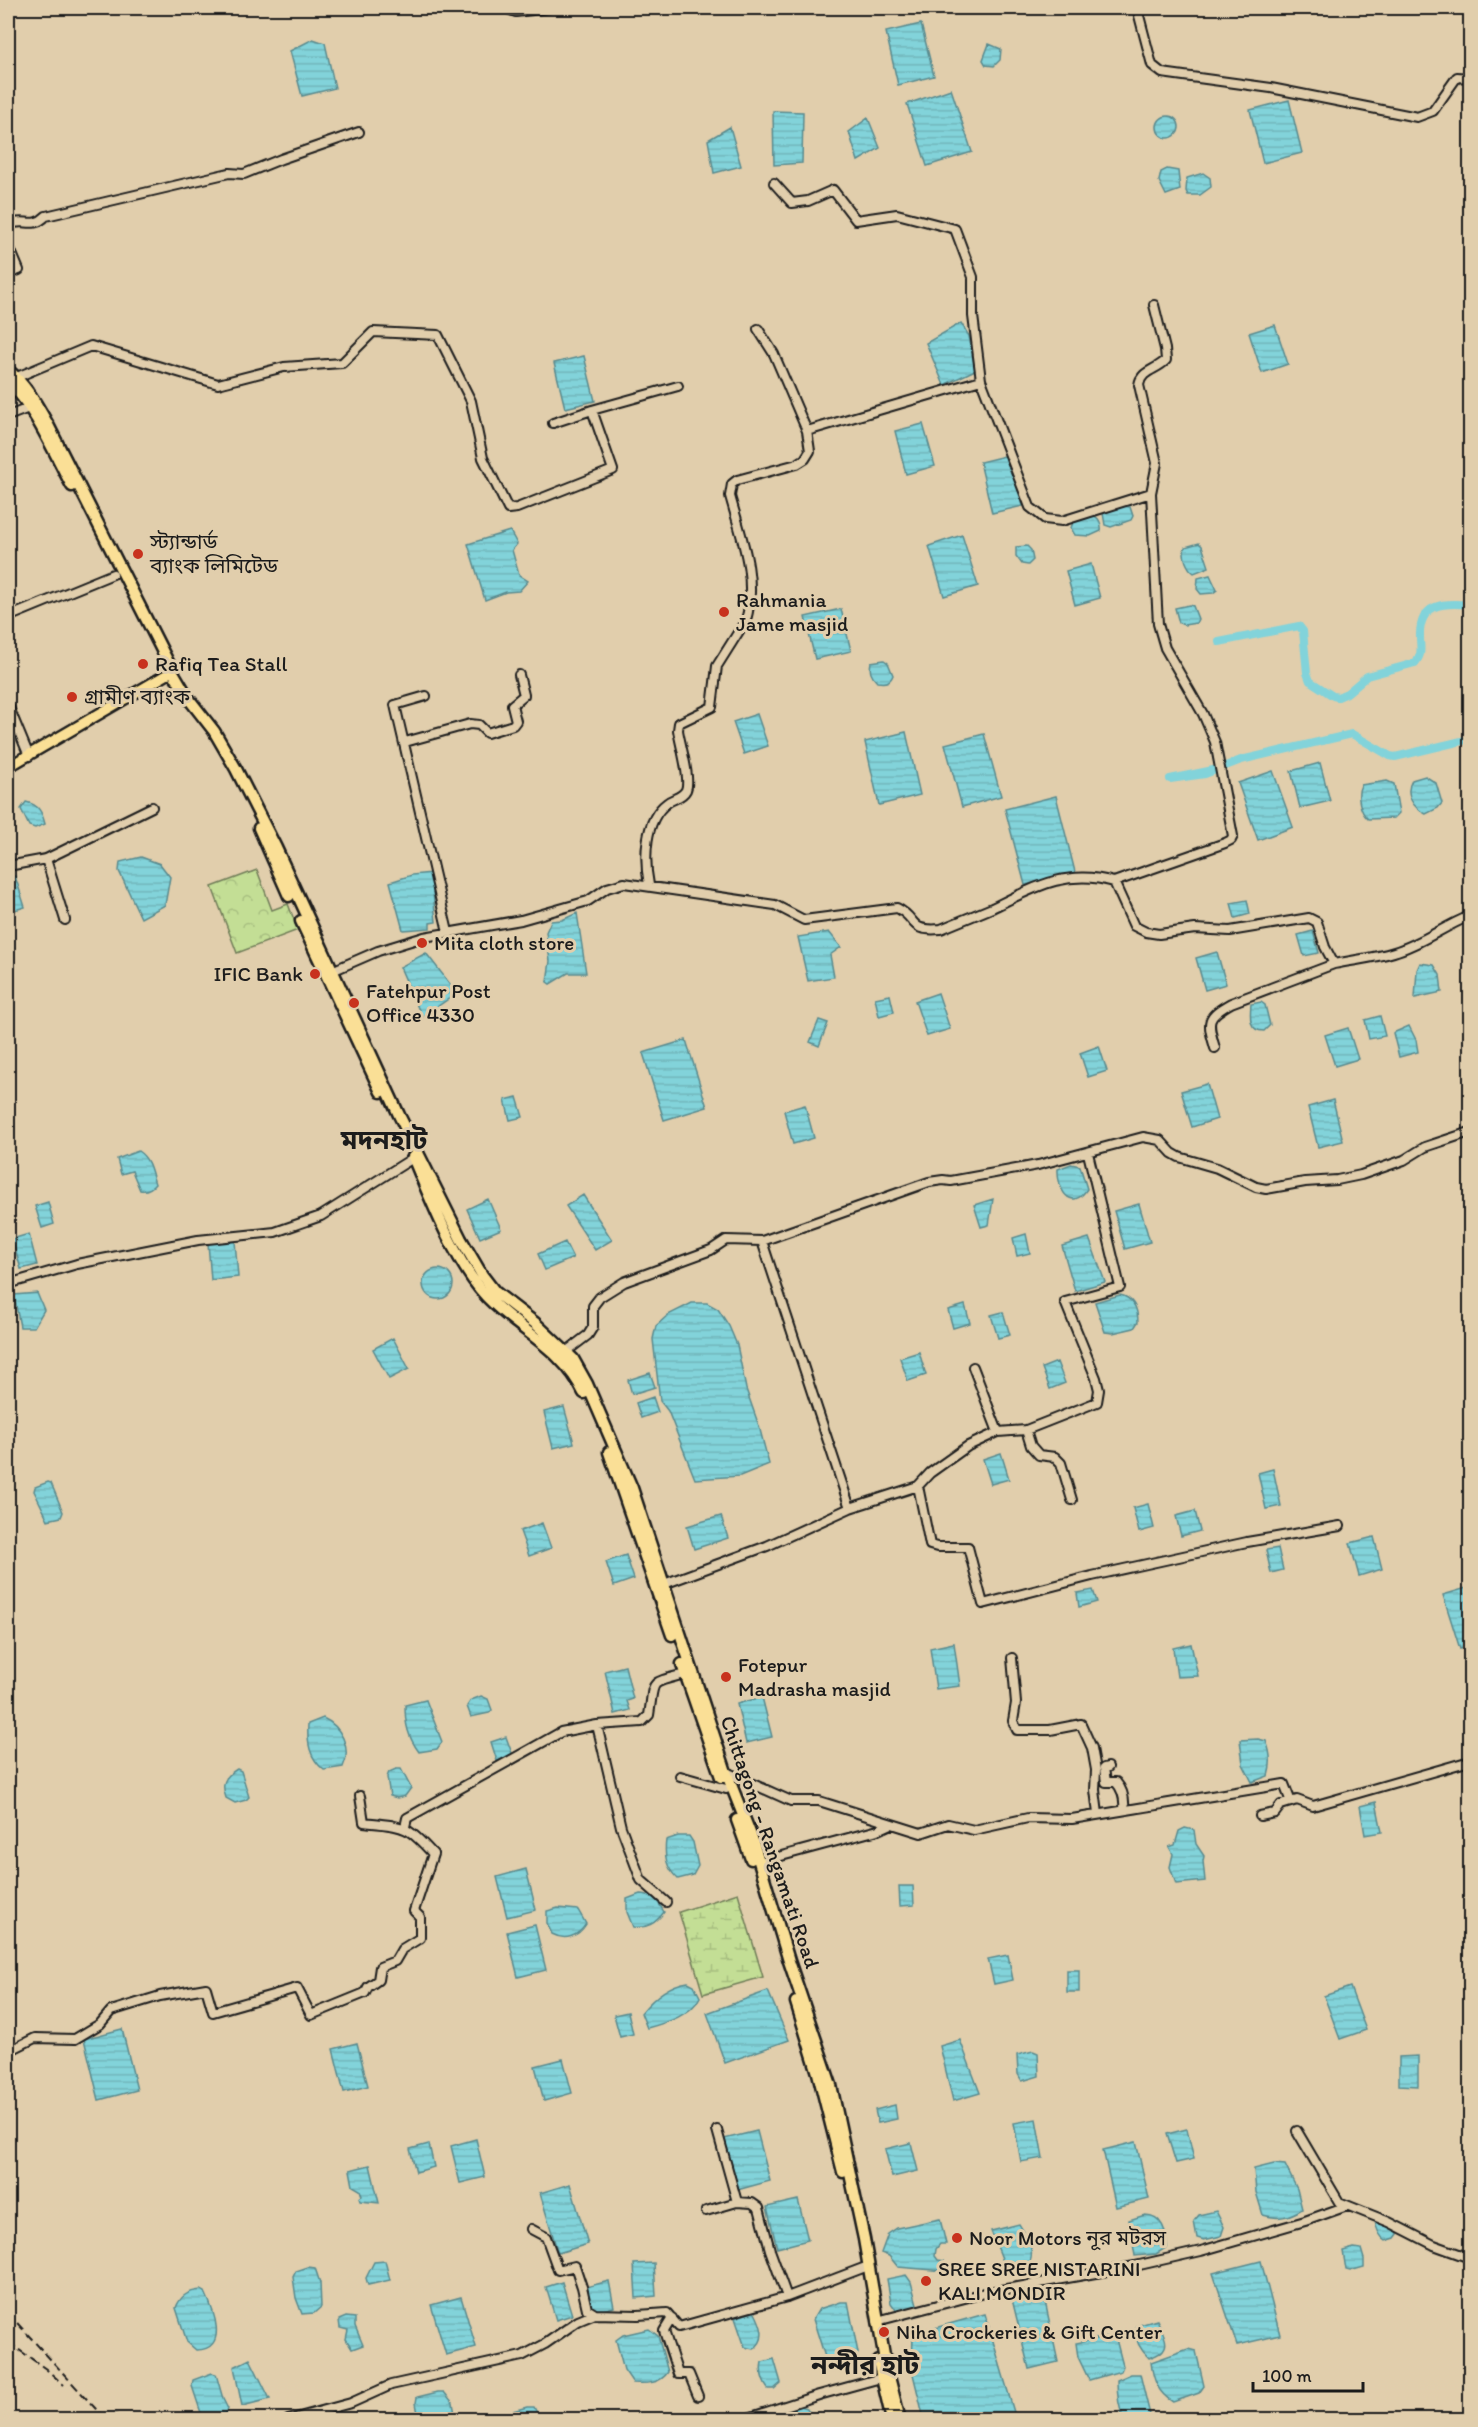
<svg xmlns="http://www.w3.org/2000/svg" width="1478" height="2427" font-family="Itim,'Noto Sans Bengali',sans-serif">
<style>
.wetland{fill:url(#wetland-marsh);stroke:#707d58;stroke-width:1.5}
.park{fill:url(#park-crowns);stroke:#707d58;stroke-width:1.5}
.water{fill:url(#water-rules);stroke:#598a8e;stroke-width:1.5}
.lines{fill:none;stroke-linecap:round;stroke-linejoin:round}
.canal{stroke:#82d3da;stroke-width:8}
.minor-casing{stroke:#1c1c1c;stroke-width:12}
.major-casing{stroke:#1c1c1c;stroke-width:14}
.highway-casing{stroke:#1c1c1c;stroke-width:15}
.minor{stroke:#e1ceac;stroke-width:8}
.major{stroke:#fadf96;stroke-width:9}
.highway{stroke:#fadf96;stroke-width:10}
.rail{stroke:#1c1c1c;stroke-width:2;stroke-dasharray:9 4.5;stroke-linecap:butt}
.poi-dot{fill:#c8321e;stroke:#e1ceac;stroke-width:2}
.labels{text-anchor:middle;stroke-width:6;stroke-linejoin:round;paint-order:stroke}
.poi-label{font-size:21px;fill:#1c1c1c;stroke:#e1ceac;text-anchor:start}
.street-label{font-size:21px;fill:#1c1c1c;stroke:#e1ceac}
.district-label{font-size:27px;font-weight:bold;fill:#1c1c1c;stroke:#e1ceac}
</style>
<defs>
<pattern id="wetland-marsh" width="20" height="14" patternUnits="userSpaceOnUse" patternTransform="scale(1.5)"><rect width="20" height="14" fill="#c3de95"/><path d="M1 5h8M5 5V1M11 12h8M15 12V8" fill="none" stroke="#a7be80"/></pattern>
<pattern id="park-crowns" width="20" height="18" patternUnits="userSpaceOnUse" patternTransform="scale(1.5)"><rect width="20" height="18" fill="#c3de95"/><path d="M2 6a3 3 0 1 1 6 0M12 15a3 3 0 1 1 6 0" fill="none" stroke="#a7be80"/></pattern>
<pattern id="water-rules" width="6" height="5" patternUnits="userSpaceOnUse" patternTransform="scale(1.5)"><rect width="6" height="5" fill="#82d3da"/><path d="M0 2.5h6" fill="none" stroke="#70b5ba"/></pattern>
</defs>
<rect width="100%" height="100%" fill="#e1ceac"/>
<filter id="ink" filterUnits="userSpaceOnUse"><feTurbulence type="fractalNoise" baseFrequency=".0167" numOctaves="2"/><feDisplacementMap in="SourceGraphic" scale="12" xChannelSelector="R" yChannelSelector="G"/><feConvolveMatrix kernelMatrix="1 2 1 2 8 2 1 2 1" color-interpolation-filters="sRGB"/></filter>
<g filter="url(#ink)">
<!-- wetland -->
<path class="wetland" d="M738 1893 763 1977 703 1994 679 1912Z"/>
<!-- park -->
<path class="park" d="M257 870 272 910 288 904 298 930 237 953 212 887Z"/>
<!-- water -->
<path class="water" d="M921 24 934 76 898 85 886 32Z
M313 39 325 43 335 88 302 96 290 51Z
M989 44 1001 49 1000 60 994 66 986 65 983 60Z
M951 89 972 152 927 166 907 104Z
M1289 100 1302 153 1263 163 1250 110Z
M773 111 803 112 802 163 774 165Z
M1157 127a11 11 0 1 1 22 0a11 11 0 1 1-22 0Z
M868 118 880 148 858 161 849 132Z
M730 127 741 166 714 173 708 140Z
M1167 169 1178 171 1180 190 1166 195 1159 181 1161 172Z
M1203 173 1210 178 1211 187 1200 195H1188L1186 191 1187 178Z
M961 323 969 336 975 370 944 385 926 343Z
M1275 325 1288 364 1262 373 1249 333Z
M584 356 595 401 565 408 554 363Z
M923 424 935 466 906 474 895 431Z
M1009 455 1023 506 992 513 980 462Z
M1124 506 1130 507 1133 516 1131 520 1111 527 1105 525 1103 513Z
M1091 515C1099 516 1102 524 1101 531L1090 536 1075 535 1071 528 1073 522Z
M510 531 517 544 512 550 519 575 528 581 519 591 506 592 485 600 468 544Z
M962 535 978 586 944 596 929 546Z
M1199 543 1202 546 1209 567 1194 573C1187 568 1182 556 1185 547Z
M1027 546 1031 550 1033 560 1028 565 1022 564 1016 556V547Z
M1091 564 1100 598 1075 605 1066 571Z
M1210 575 1217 590 1213 593 1201 594 1197 589 1198 578Z
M1189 605 1193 606 1198 619 1196 623 1184 625 1179 623 1175 608Z
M841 609 851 651 815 659 805 617Z
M884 660 888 663 893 675C890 683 885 683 877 682 871 676 869 671 871 662Z
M757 714 768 746 744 754 733 722Z
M906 732 920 795 879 805 865 742Z
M984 734 1001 796 962 807 945 744Z
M1320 763 1330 801 1300 808 1291 771Z
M1273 771 1293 827 1258 840 1238 783Z
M1425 776 1436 783 1442 803 1438 808 1426 814C1413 808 1404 794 1412 780Z
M1387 781 1394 784 1399 813 1394 818 1368 819C1360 812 1356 795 1361 785Z
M1056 796 1075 872 1025 885 1005 809Z
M26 802C39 805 42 812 45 824L35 828 29 826 21 809Z
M141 857 160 864 170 877 165 905 141 918 119 871 120 862Z
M431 873 436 922 430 923V928L403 930 390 882 412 875Z
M15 876 25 907 8 912V878Z
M1247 900 1250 914 1235 918 1231 903Z
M577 913 586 973H568L550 984 547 982 550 961 546 932 551 921 562 920Z
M1313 931 1319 953 1304 956 1298 935Z
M829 932 841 947 830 955 834 977 808 981 798 937Z
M1217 952 1226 984 1205 990 1196 958Z
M426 953 457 993 422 1017 400 967Z
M1420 963 1434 965 1440 975 1442 992 1415 998 1417 970Z
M938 993 950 1029 927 1036 915 1001Z
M890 995 894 1012 879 1016 875 998Z
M1261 1002 1265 1005 1270 1025 1264 1031C1248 1031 1250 1016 1251 1004Z
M1380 1016 1385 1036 1369 1039 1365 1020Z
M819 1020 828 1023 819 1046 810 1042Z
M1409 1026 1416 1040 1418 1052 1399 1057 1393 1033Z
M1348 1028 1358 1059 1335 1066 1325 1035Z
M686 1040 707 1107 664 1120 643 1053Z
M1099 1046 1107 1071 1088 1077 1080 1053Z
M1207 1084 1217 1119 1192 1127 1181 1091Z
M517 1097 523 1117 510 1120 505 1100Z
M1333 1100 1343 1141 1318 1147 1308 1107Z
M805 1105 814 1138 793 1144 784 1111Z
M138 1151C150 1159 151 1171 155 1184 151 1189 146 1191 140 1190L132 1171 121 1174 117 1159Z
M1071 1164 1080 1166 1087 1189C1071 1213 1057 1189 1058 1169Z
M583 1195 612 1240 595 1250 566 1206Z
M488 1199 501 1229 480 1238 467 1209Z
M993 1199 989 1225 981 1227 974 1205Z
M48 1202 54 1224 42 1228 35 1206Z
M1139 1204 1150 1242 1125 1249 1114 1211Z
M29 1234 37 1265 21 1269 12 1239Z
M1026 1234 1030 1253 1017 1256 1013 1238Z
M1089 1238 1105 1282 1075 1291 1062 1246Z
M235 1241 238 1277 211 1280 208 1243Z
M565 1242 573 1258 545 1270 538 1254Z
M423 1284a15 15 0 1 1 30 0a15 15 0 1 1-30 0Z
M37 1293 44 1310 34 1327H20L14 1295Z
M1120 1295C1133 1298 1138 1309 1138 1322L1134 1328 1113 1333 1105 1332 1095 1302Z
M692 1303H707L718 1309 729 1326 737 1345 746 1389 759 1426 769 1464 740 1476 695 1479 668 1411 660 1401 653 1339 656 1326 668 1315Z
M965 1305 970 1323 953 1328 948 1310Z
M1003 1312 1010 1335 998 1338 991 1315Z
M393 1338 409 1369 389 1379 373 1349Z
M919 1352 926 1375 908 1381 900 1358Z
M1057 1362 1065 1383 1050 1389 1042 1368Z
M650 1373 655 1387 632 1394 628 1380Z
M653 1397 658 1412 641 1418 636 1403Z
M564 1407 574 1443 553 1448 544 1412Z
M1001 1453 1009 1479 991 1484 983 1459Z
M1273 1469 1281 1506 1266 1509 1258 1473Z
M48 1482 51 1483 63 1512 61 1517 48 1520 34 1491 35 1487Z
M1148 1504 1154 1528 1139 1532 1133 1508Z
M1195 1511 1200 1531 1181 1536 1176 1516Z
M721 1516 728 1538 694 1549 687 1526Z
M542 1523 551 1548 529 1556 520 1531Z
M1374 1537 1382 1569 1359 1576 1350 1543Z
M1278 1548 1283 1570 1271 1573 1266 1550Z
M626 1555 634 1579 614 1586 606 1562Z
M1470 1587V1646L1460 1649 1443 1595Z
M1093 1590 1097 1602 1079 1607 1077 1593Z
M954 1643 960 1686 936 1689 930 1648Z
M1191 1644 1198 1676 1177 1677 1173 1648Z
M625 1666 633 1699 627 1701 630 1710 615 1714 605 1671Z
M481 1696 488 1699 492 1710 489 1713 471 1717 467 1706 471 1700Z
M762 1697 772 1737 746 1743 737 1704Z
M426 1700 442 1742 437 1749 419 1752C408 1737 405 1724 405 1705Z
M323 1718C341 1726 352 1748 343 1767L324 1770C309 1758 307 1742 308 1724Z
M506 1737 513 1756 497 1761 491 1742Z
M1258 1739 1266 1741C1271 1753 1272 1763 1268 1776L1252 1782 1243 1764 1240 1740Z
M237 1769 241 1771 249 1797 246 1800 235 1803 226 1798C221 1784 224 1777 237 1769Z
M396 1769H401L411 1788 405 1796 397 1798 390 1796 387 1777 389 1772Z
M1376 1802 1382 1832 1365 1835 1360 1806Z
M1185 1828 1194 1830 1196 1844 1204 1856 1203 1861 1205 1881 1176 1884 1170 1867 1173 1854 1169 1847 1175 1845 1179 1831Z
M678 1836H689L693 1842 698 1866 693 1875 678 1879C666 1868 664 1856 666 1840Z
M526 1869 536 1910 507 1917 497 1877Z
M899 1886H913L914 1905 900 1906Z
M640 1894C653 1894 658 1901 664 1912 656 1923 647 1929 633 1927L627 1912V1899Z
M558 1908 578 1910 586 1924C578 1937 565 1941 552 1934L547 1923V1911Z
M535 1925 546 1970 518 1977 507 1932Z
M1008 1955 1013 1980 994 1984 988 1959Z
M1067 1970H1079V1992H1067Z
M688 1982 694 1985 700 1997C692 2015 666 2023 647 2028L641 2013C653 1998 668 1985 688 1982Z
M1350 1987 1366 2030 1340 2039 1324 1996Z
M768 1991 789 2040 725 2063 707 2013Z
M628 2012 633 2034 620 2037 614 2015Z
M122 2029 137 2090 99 2100 84 2039Z
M960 2040 980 2093 953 2101 940 2046Z
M357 2043 368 2086 344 2092 333 2049Z
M1033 2051 1038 2053 1039 2076 1022 2081 1018 2074 1017 2055Z
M1418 2056V2086L1399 2085V2057Z
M563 2059 572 2093 544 2101 535 2066Z
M895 2105 897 2119 878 2123 875 2110Z
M1036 2119 1043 2158 1021 2162 1014 2123Z
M1187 2129 1194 2159 1176 2163 1167 2134Z
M757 2131 770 2181 737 2190 724 2139Z
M476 2139 485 2177 460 2183 451 2146Z
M1136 2142 1149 2199 1116 2207 1103 2150Z
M911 2143 918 2171 892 2177 885 2149Z
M429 2144 434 2167 416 2172 410 2149Z
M1274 2164 1285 2165 1297 2189 1302 2209C1289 2217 1278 2220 1263 2215L1256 2192 1254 2169Z
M370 2165 379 2203 360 2201 359 2198 362 2196 360 2190 353 2186 350 2170Z
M570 2184 588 2244 558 2253 540 2193Z
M798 2200 808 2240 777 2248 767 2207Z
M1216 2211 1224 2227 1221 2236 1204 2240 1197 2238 1194 2221 1199 2215Z
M1145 2215C1163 2215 1166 2232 1167 2247L1156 2254 1135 2256 1129 2220Z
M940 2219 946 2244H940L936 2249 935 2256 938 2260 944 2261 945 2271 898 2267 889 2256 881 2253 888 2234 897 2228Z
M1375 2219 1397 2229 1398 2234 1395 2238 1386 2241C1380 2237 1375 2227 1375 2219Z
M1019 2224C1026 2235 1035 2248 1030 2262L1013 2268 1005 2266 991 2231Z
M1354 2248 1361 2249 1364 2259V2267L1350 2271 1346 2270 1343 2251Z
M385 2261 390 2280 368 2285 366 2278 374 2262Z
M1261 2261 1280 2335 1237 2345 1213 2273Z
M654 2263 656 2296 636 2298 634 2264Z
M308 2267 315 2268 320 2283 321 2307 314 2313 302 2314 296 2298 293 2277 296 2271Z
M906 2275 911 2282 918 2308 898 2313 891 2303 887 2279Z
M609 2281 614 2307 603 2310 592 2309 586 2287Z
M562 2282 572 2315 556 2320 546 2287Z
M201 2290 205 2292C213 2309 230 2350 196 2350L187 2342 176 2308C180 2296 188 2291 201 2290Z
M1043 2292 1058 2362 1029 2369 1012 2299Z
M461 2297 476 2347 446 2355 431 2305Z
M841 2302H848L858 2353 854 2363 836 2368 825 2357 813 2319 819 2309Z
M754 2311C761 2324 768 2340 753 2349L745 2347 735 2318Z
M985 2314 1016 2419H924L912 2370 913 2334Z
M346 2317 355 2318V2326L363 2345 352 2349 346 2339 348 2330 340 2328 339 2320Z
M1157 2320C1166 2338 1174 2350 1149 2358 1141 2350 1133 2338 1136 2326Z
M649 2329 658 2336 668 2372C660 2384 647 2384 633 2383L624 2370 616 2340 623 2335Z
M1111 2336 1116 2339 1123 2366 1121 2371 1089 2380 1078 2357 1076 2343Z
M1188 2349 1196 2351 1204 2386 1199 2393 1173 2402C1158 2393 1153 2380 1151 2362Z
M250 2359 270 2399 242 2406 234 2367Z
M774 2359 781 2383 774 2389H768C762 2381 760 2372 762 2362Z
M212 2373 216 2374 223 2399 228 2409 224 2418 203 2419 192 2386 193 2380Z
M1131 2374H1140L1151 2419H1124C1118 2407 1117 2393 1117 2380Z
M438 2392H444L453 2403 456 2419H419L416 2403 417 2397Z
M801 2406 807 2408 813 2419H781L784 2411Z
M527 2407H534L540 2419H509L513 2411Z"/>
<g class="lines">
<!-- canal -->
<path class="canal" d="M1219 642 1299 626 1303 631 1307 673 1310 681 1333 696 1338 697 1347 693 1367 676 1415 663C1423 654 1420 648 1420 637 1419 603 1444 602 1470 605
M1223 768 1170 779 1205 774 1241 760 1352 734 1390 756 1395 757 1470 739"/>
<!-- minor casing -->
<g class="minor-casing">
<path id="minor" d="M505 8 516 12 549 8
M1137 8 1152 65 1162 73 1271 88 1417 117 1433 111 1457 77 1470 78
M8 225C25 217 32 230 46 216L229 173 244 174 281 159 359 132
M8 244 19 270 8 274
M758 329 774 354 807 431
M17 377 91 346 218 384 284 367 342 363 373 332 438 335 471 401 483 458 508 509 517 508 613 470 592 410 553 423
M981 380 1030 507 1045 519 1062 521 1151 493
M592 410 678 386
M8 416 29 408
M8 617 113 574
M426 696 395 705 448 932
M8 705 29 756
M405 742 470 724 479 725 487 733 513 725 516 721 512 705 524 695 519 675
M46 859 152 807
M8 866 46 859 65 920
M1114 882 1225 843 1231 840 1233 836 1215 742 1203 714 1165 648 1158 624 1151 493 1157 463 1139 385C1141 370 1157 370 1166 360L1165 349 1154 305
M649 885C644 859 644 820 667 803 673 798 682 798 686 790 691 779 680 744 678 730L679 723 712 707 717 666 746 620C758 579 741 536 730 496L732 484 737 480 797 464 805 459 810 451 807 431 981 380 973 316V277L955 229 897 214 856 220 833 190 808 201 792 203 774 183
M332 971 378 951 424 937 521 920 588 901 607 888 624 883 775 905 804 920 897 908C919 919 907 932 941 929 958 922 975 915 992 908 1033 888 1067 868 1114 882L1134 926 1146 932 1159 934 1195 929 1230 931 1309 918 1317 922 1325 947 1334 964C1353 960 1375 958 1394 952 1422 944 1444 926 1470 916
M1215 1048C1207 1021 1206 1017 1231 1003L1334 964
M762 1241 850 1508
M8 1284 77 1264 198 1240 275 1232 321 1216 413 1158
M567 1351 588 1335 593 1327V1306L600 1297 624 1282 711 1250 726 1240 762 1241 929 1182 943 1180 951 1181 1038 1165 1143 1137 1160 1140 1172 1153 1179 1157 1217 1168 1256 1187 1266 1189 1305 1182 1337 1180 1361 1175 1404 1160 1425 1147 1470 1132
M973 1367 998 1432 1026 1430 1097 1402 1099 1390 1096 1378 1065 1302 1120 1287 1088 1153
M1026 1430 1031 1446 1039 1455 1055 1457 1061 1463 1072 1500
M918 1486 930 1545 937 1547H968L983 1604 1092 1576 1247 1542 1340 1526
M664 1584 767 1546 850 1508 918 1486 930 1473 968 1446 998 1432
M1012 1658 1016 1703 1013 1721 1017 1730H1050L1081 1724 1092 1748 1096 1770 1095 1790 1098 1814
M1108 1767 1104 1768 1106 1782H1116C1123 1790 1125 1799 1124 1809
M726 1772 791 1801H819L921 1833 948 1824 974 1830 1028 1818 1072 1819 1284 1784 1291 1802
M680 1776 726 1789
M1260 1816 1275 1813 1281 1805 1297 1800 1313 1806 1470 1761
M405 1827 407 1818 561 1732 597 1725
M759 1862 878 1830 891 1824
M666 1902 641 1880 621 1827 597 1725 642 1722 649 1715C655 1679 647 1684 685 1674
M8 2049 11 2050 35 2038 75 2039 100 2024 111 2011 160 1996 206 1988 213 2012 297 1988 311 2015 365 1993 368 1987 378 1980 380 1967 395 1961 402 1949 420 1938V1917L414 1911 433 1854C405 1823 404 1827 364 1822L360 1796
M717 2130 737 2202 752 2203 759 2208 770 2250 787 2297
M1297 2131 1339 2202 1389 2222 1434 2245 1470 2258
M706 2211 737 2202
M531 2229 546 2237 558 2270 575 2266 582 2287 587 2309 595 2314
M672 2318 664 2331 678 2374H689L698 2396
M877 2321 984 2293 1135 2266 1201 2251 1305 2221 1347 2206
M101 2420H115
M288 2420 351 2403 391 2385 522 2356 545 2344 578 2321 595 2314 638 2315 667 2313 679 2327 787 2297 863 2268
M742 2420 819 2395 881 2378"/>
</g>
<!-- major casing -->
<g class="major-casing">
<path id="major" d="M8 767 166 675"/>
</g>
<!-- highway casing -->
<g class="highway-casing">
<path id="highway" d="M8 370C25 384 36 403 47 423L173 672 189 699 214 731 236 769 276 848 399 1115 461 1239 482 1275 495 1292 535 1323 573 1359 587 1384 632 1488 726 1772 752 1838 789 1961 831 2085 864 2239 885 2361 900 2420
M8 382C32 401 57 458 72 486
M259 828 289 896
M301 921 381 1092
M413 1157C431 1200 455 1262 486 1296 518 1330 564 1349 584 1393
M609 1452 672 1635
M682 1664 721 1777
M737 1820 751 1859
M796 2002 818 2073 843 2172
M878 2361 892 2420"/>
</g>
<!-- minor -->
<use href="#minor" class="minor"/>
<!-- major -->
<use href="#major" class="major"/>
<!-- highway -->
<use href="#highway" class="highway"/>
<!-- rail -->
<path class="rail" d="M8 2313 106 2420
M8 2342 46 2369 64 2385"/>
</g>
</g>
<!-- markers -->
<g class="poi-dot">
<circle cx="138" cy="554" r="6"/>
<circle cx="724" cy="612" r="6"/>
<circle cx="143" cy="664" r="6"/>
<circle cx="72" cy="697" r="6"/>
<circle cx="422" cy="943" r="6"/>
<circle cx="315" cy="974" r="6"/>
<circle cx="354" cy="1003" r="6"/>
<circle cx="726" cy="1677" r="6"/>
<circle cx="957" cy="2238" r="6"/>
<circle cx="926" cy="2281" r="6"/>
<circle cx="884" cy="2332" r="6"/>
</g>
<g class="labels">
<!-- poi labels -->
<g class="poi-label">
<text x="150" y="549">স্ট্যান্ডার্ড<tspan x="150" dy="24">ব্যাংক লিমিটেড</tspan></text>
<text x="736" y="607">Rahmania<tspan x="736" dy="24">Jame masjid</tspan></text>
<text x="155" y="671">Rafiq Tea Stall</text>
<text x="84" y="704">গ্রামীণ ব্যাংক</text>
<text x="434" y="950">Mita cloth store</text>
<text x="303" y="981" text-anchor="end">IFIC Bank</text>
<text x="366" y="998">Fatehpur Post<tspan x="366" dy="24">Office 4330</tspan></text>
<text x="738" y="1672">Fotepur<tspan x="738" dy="24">Madrasha masjid</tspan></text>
<text x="969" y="2245">Noor Motors নূর মটরস</text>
<text x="938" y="2276">SREE SREE NISTARINI<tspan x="938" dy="24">KALI MONDIR</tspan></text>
<text x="896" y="2339">Niha Crockeries &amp; Gift Center</text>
</g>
<!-- street labels -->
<g class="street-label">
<text transform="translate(770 1842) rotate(71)" y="7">Chittagong - Rangamati Road</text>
</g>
<!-- district labels -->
<g class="district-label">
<text x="384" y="1149">মদনহাট</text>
<text x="865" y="2374">নন্দীর হাট</text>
</g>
</g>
<!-- margin -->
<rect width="1478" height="2427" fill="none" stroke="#e1ceac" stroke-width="30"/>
<rect x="15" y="15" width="1448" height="2397" fill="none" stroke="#1c1c1c" stroke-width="2" filter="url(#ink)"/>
<!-- scale -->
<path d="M1253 2382v9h110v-9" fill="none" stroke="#1c1c1c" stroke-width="3"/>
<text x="1262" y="2382" font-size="18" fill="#1c1c1c" stroke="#e1ceac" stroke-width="4.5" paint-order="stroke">100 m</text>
</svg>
